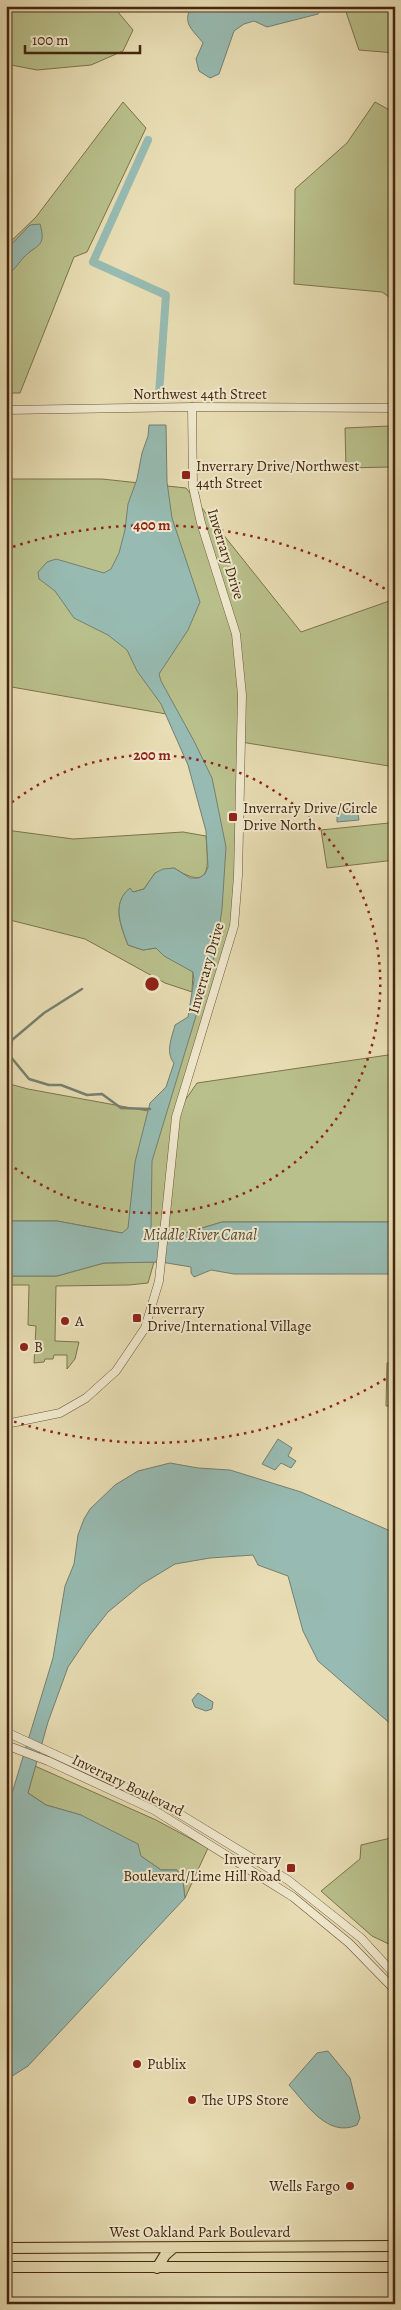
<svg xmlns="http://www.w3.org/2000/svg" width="401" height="2310" font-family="Alegreya,serif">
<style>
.green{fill:#b9c08b;stroke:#7e734c}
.water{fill:#97bbb2;stroke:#767f70}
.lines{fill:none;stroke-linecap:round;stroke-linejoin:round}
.stream{stroke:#767f70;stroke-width:2.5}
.canal{stroke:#97bbb2;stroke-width:8}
.tertiary-casing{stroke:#6d5437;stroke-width:9}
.primary-casing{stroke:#44260d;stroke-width:12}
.tertiary{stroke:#f0e9ce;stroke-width:8}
.primary{stroke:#e8ddb4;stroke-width:10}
.ring{fill:none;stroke:#8f2418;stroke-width:2.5;stroke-dasharray:2.5 5}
.poi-dot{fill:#8f2418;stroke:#f0e9ce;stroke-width:2}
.labels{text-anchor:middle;stroke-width:4;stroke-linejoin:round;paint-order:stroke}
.street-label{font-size:15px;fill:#44260d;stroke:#f0e9ce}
.poi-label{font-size:15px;fill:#44260d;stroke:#f0e9ce;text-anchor:start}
.water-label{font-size:16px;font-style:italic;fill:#594b36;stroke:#f0e9ce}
.centre{fill:#8f2418;stroke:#f0e9ce;stroke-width:2.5}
.ring-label{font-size:15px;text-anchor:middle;font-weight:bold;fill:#8f2418;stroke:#f0e9ce;stroke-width:4;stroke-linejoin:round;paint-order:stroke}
</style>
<rect width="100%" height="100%" fill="#e8ddb4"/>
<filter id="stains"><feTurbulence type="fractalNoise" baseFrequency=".004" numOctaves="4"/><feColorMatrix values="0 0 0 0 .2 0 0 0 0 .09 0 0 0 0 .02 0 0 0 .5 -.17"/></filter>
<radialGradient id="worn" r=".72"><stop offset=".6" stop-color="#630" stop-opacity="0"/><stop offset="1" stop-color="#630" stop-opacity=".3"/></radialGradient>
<!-- green -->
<path class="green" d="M6 6H113L133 30 123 51 91 65 37 70 6 64Z
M344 6H395V53L359 50Z
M123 102 146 128 87 252 74 257 20 393H6V246L36 217Z
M375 102 395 113V301L382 292 294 284 295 189 347 143Z
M389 426 390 467 346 468 345 428Z
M6 479H102L186 488 301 632 395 599V767L241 742 234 926 179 1109 197 1083 395 1054V1222H222L179 1235H156L151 1229 122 1233 57 1221H6V1083L28 1089 159 1113 184 1043 219 901 204 778 172 715 6 686Z
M389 823 395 860 327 868 321 830Z
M6 830 73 839 183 832 206 836C208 865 213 893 174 868L155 873 144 889 133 892 130 889C111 903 121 927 128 945L143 950 156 948C167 959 181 963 193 972L192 992 165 983 85 939 6 919Z
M154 1262 148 1283 129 1285 56 1286 55 1341 79 1342 75 1359 67 1369V1355H54L53 1359H45L44 1362 34 1363 36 1326 28 1325 29 1285H6V1276H57L104 1263Z
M387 1363H395V1406H386Z
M35 1766 156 1820 208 1848 185 1898 183 1882 177 1870H161L81 1815 46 1805 28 1793Z
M395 1837V1947L372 1936 321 1891 360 1859 361 1845Z"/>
<!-- water -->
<path class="water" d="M192 6H323V8L318 14 267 27 254 21 244 24 234 31 219 74 210 78 199 71 196 59 203 43C193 30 181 23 192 6Z
M40 224C47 248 36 244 23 258 17 265 14 271 6 275V250L30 225Z
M149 425H166L167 482 172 518 200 602 188 630 159 674 161 681 194 741 212 778 226 847 222 909 216 950 152 1161 151 1229 156 1235H179L222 1222H395V1274H234L211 1270 194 1277 191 1273V1267L161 1262 104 1263 57 1276H6V1221H57L122 1233 128 1228 135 1162 150 1103 166 1087 174 1063C165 1052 172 1037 175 1025L188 1017 194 980 193 972 164 956 156 948 143 950 128 945C121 926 111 903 130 888L133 892 144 889 155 873 163 869 174 868 190 878H199L205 874 208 867 206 831 188 765 161 704 137 671 127 650 108 635 74 618 55 591 39 579 38 572 47 562 56 559 104 573 111 569 119 553 125 530 128 504 137 479 142 453 148 436Z
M357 808 359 820 337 822V810Z
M278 1439 292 1448 288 1456 296 1461 291 1468 281 1463 275 1470 262 1464Z
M170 1463 198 1468 230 1470 301 1492 395 1533V1751H393V1726L318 1661 303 1631 288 1576 258 1565 253 1555 210 1558 175 1564 142 1584 108 1612 89 1636 68 1667 48 1722 28 1793 46 1805 81 1815 138 1844 141 1856 161 1870H177L183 1882 185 1898 28 2066 6 2080V1813L53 1658 65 1586 74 1564 78 1535 84 1519 90 1509 115 1485 138 1471Z
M198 1693 213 1702 212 1709 206 1711 195 1707 192 1700Z
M328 2051 350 2078 360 2118 357 2125C328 2138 307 2105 289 2085L317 2053Z"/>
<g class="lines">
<!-- stream -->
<path class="stream" d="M82 989 44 1013 12 1040 10 1056 29 1079 49 1085H61L87 1095 102 1094 121 1108 150 1109"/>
<!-- canal -->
<path class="canal" d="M148 140 93 262 166 295 159 394"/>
<!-- tertiary casing -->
<g class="tertiary-casing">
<path id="tertiary" d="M6 410 192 407 395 408
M6 1424 60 1413 86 1398 116 1371 145 1328 159 1281 176 1117 234 926 238 876 242 695 236 634 201 523 193 487 192 407
M6 1732 165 1805 288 1880 361 1938 395 1975
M6 1745 48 1761 154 1810 293 1897 349 1943 395 1990"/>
</g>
<!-- primary casing -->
<g class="primary-casing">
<path id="primary" d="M6 2248 395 2246
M6 2267H395
M157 2268 165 2255 173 2248"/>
</g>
<!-- tertiary -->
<use href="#tertiary" class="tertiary"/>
<!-- primary -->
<use href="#primary" class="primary"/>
</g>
<!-- distance rings -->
<g class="ring">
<path d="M6 807A229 229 0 1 1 6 1161"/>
<path d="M392 1375A459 459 0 0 1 6 1419M6 549A459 459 0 0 1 392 593"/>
</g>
<!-- markers -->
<g class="poi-dot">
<rect x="181" y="470" width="10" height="10" rx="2.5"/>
<rect x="228" y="812" width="10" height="10" rx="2.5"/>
<rect x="132" y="1313" width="10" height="10" rx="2.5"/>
<circle cx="65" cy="1321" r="5"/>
<circle cx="24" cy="1347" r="5"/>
<rect x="286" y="1863" width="10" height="10" rx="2.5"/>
<circle cx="137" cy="2064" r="5"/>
<circle cx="192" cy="2100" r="5"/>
<circle cx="350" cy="2186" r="5"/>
</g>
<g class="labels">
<!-- street labels -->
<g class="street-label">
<text x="200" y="399">Northwest 44th Street</text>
<text transform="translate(226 554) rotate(73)" y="5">Inverrary Drive</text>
<text transform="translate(206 968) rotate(-74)" y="5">Inverrary Drive</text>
<text transform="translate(128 1785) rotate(26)" y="5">Inverrary Boulevard</text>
<text x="200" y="2237">West Oakland Park Boulevard</text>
</g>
<!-- poi labels -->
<g class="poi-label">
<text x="196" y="471">Inverrary Drive/Northwest<tspan x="196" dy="17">44th Street</tspan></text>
<text x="243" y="813">Inverrary Drive/Circle<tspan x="243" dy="17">Drive North</tspan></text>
<text x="147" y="1314">Inverrary<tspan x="147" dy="17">Drive/International Village</tspan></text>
<text x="75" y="1326">A</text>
<text x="34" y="1352">B</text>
<text x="281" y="1864" text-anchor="end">Inverrary<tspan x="281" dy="17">Boulevard/Lime Hill Road</tspan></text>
<text x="147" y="2069">Publix</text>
<text x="202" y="2105">The UPS Store</text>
<text x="340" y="2191" text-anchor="end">Wells Fargo</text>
</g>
<!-- water labels -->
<g class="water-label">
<text x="200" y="1240">Middle River Canal</text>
</g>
</g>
<circle cx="152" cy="984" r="8" class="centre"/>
<g class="ring-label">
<text x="152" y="530">400 m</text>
<text x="152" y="760">200 m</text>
</g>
<!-- margin -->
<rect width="401" height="2310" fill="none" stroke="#e8ddb4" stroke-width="25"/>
<rect x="8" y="8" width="386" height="2295" fill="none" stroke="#44260d" stroke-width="2.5"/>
<rect x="12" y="12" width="376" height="2285" fill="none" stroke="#44260d"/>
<!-- scale -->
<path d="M25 45v8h115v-8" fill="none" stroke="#44260d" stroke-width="2.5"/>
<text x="32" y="45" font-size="15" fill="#44260d" stroke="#f0e9ce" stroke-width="4" paint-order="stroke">100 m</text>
<rect width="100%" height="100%" filter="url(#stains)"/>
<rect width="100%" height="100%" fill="url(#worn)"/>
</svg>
